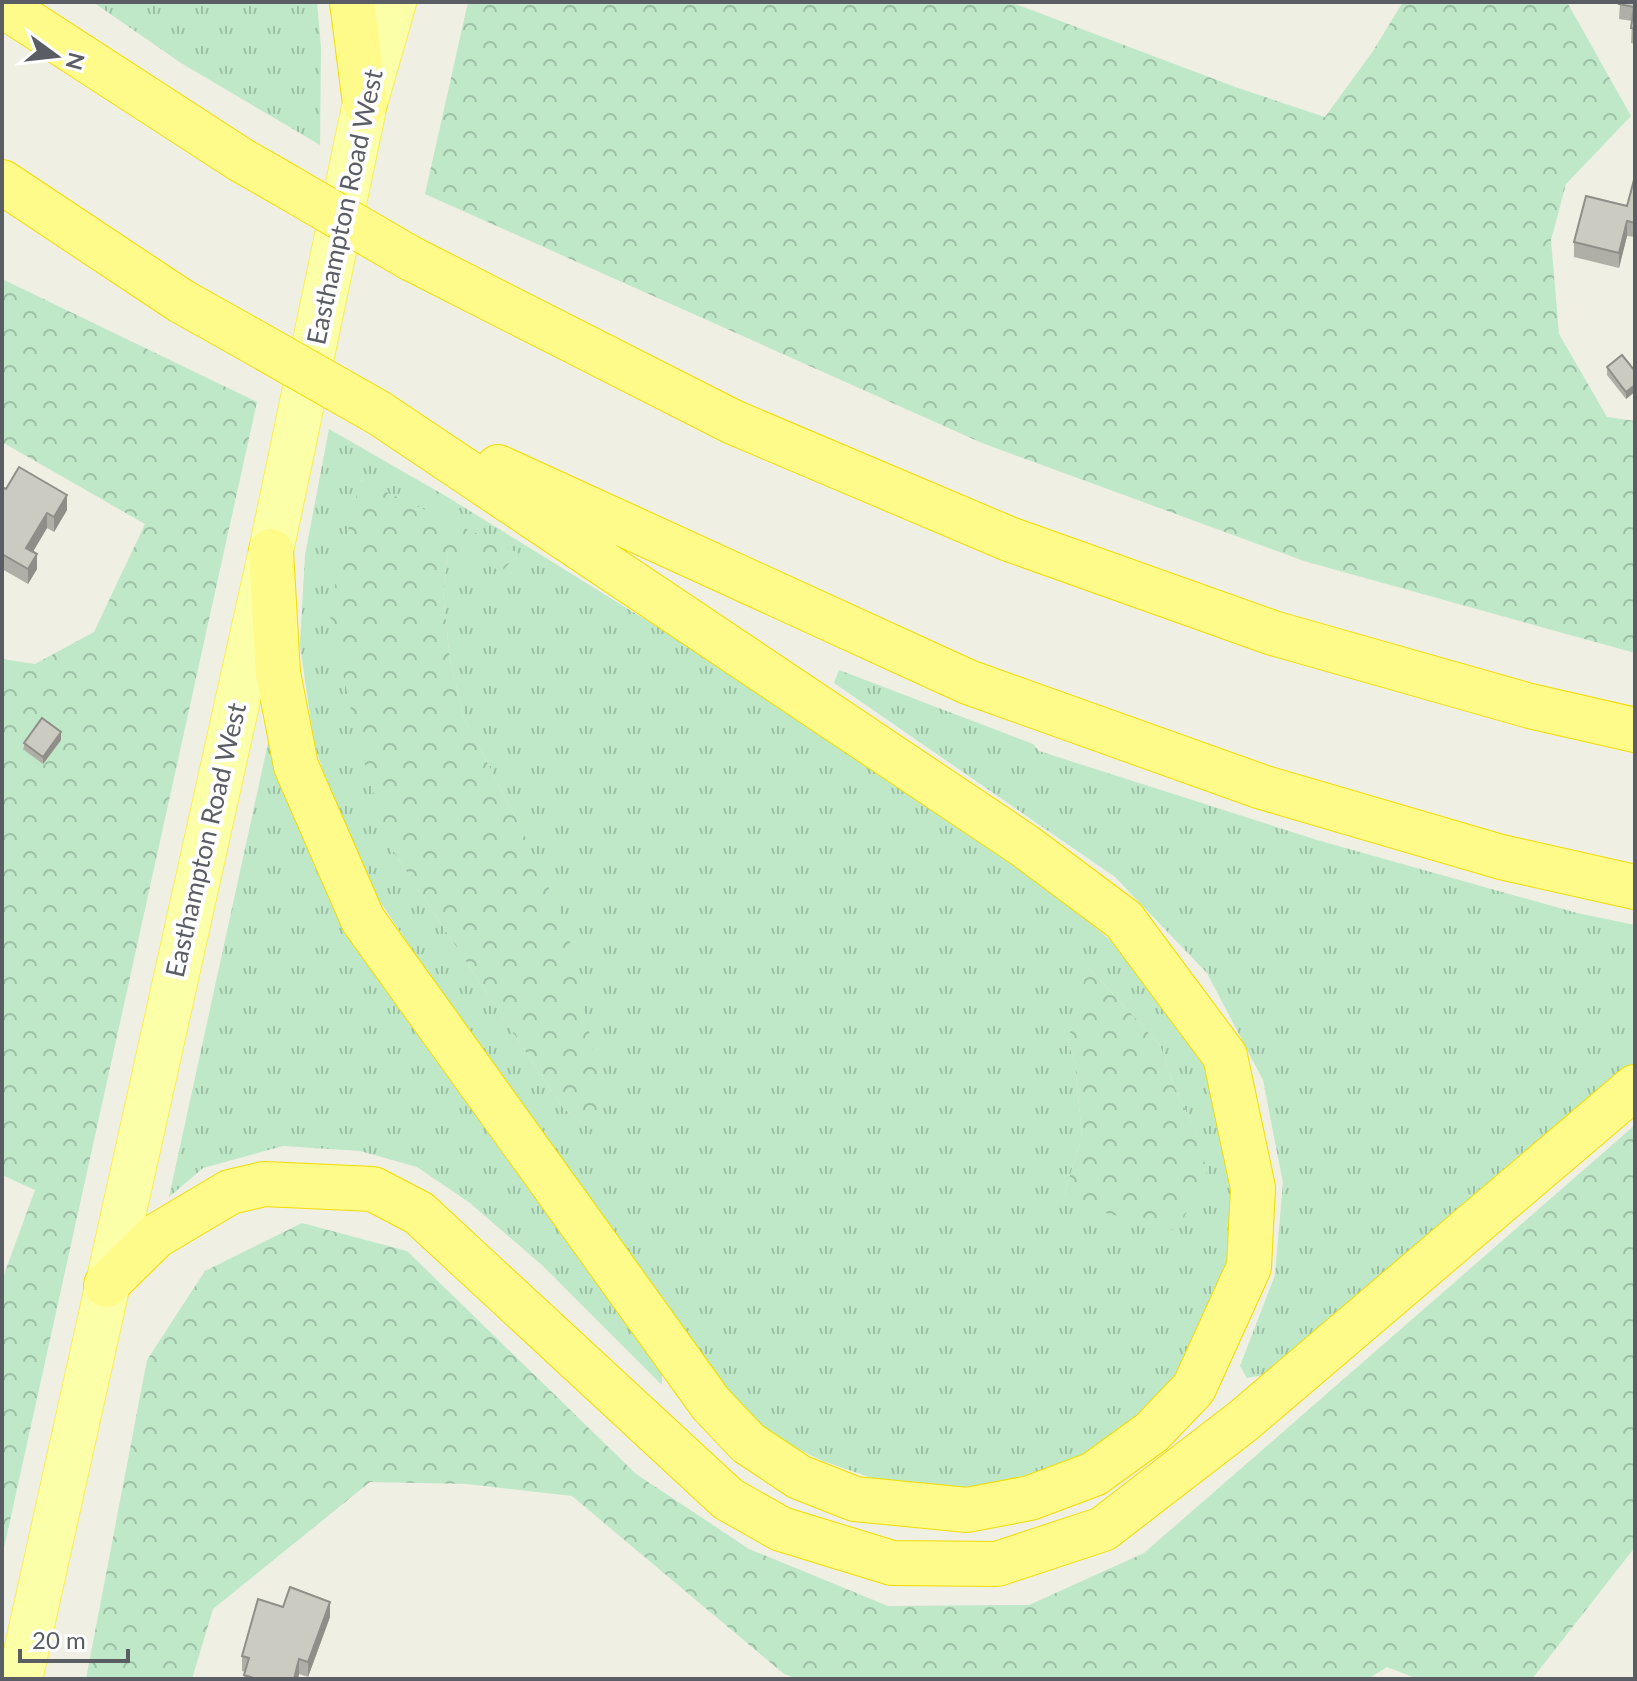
<svg xmlns="http://www.w3.org/2000/svg" width="1637" height="1681" font-family="Lato,sans-serif">
<style>
.grass{fill:url(#grass-tufts);fill-rule:evenodd}
.forest{fill:url(#forest-crowns)}
.lines{fill:none;stroke-linecap:round;stroke-linejoin:round}
.primary-casing{stroke:#f9ef52;stroke-width:46}
.highway-casing{stroke:#f2dc00;stroke-width:46}
.primary{stroke:#faffa8;stroke-width:44}
.highway{stroke:#fffb8a;stroke-width:44}
.highway-bridge-casing{stroke:#f2dc00;stroke-width:46;stroke-linecap:butt}
.highway-bridge{stroke:#fffb8a;stroke-width:44}
.wall{fill:#afafa7}
.shaded-wall{fill:#8f8e88}
.building{fill:#cccbc2;stroke:#8f8e88;stroke-width:2}
.labels{text-anchor:middle;stroke-width:8;stroke-linejoin:round;paint-order:stroke}
.street-label{font-size:26px;fill:#5b5d65;stroke:#fff}
</style>
<defs>
<pattern id="grass-tufts" width="24" height="20" patternUnits="userSpaceOnUse" patternTransform="scale(2)"><rect width="24" height="20" fill="#bee8c8"/><path d="M3 7l-1-3M5 7V3M7 7l1-3M15 17l-1-3M17 17v-4M19 17l1-3" fill="none" stroke="#9dbfa6"/></pattern>
<pattern id="forest-crowns" width="20" height="18" patternUnits="userSpaceOnUse" patternTransform="scale(2)"><rect width="20" height="18" fill="#bee8c8"/><path d="M2 6a3 3 0 1 1 6 0M12 15a3 3 0 1 1 6 0" fill="none" stroke="#9dbfa6"/></pattern>
</defs>
<rect width="100%" height="100%" fill="#efefe3"/>
<!-- grass -->
<path class="grass" d="M93 2H317L321 48 320 145 181 63Z
M329 429 449 498 875 762 1065 902 1109 939 1164 1001 1209 1071 1237 1189 1235 1258 1187 1367 1148 1414 1097 1451 1043 1475 990 1487 930 1489 875 1479 823 1461 782 1441 741 1411 433 981 371 888 337 815 314 743 300 645 305 555ZM361 480 501 570 448 550 443 591 450 661 464 718 520 826 595 1131 563 1108 393 851ZM1089 968 1160 1045 1174 1086 1197 1134 1062 1202 1082 1136 1075 1064 1068 1040Z
M839 670 1033 744 1039 751 1317 840 1577 913 1635 925V1062L1610 1079 1508 1165 1264 1375 1247 1378 1240 1366 1275 1275 1283 1183 1263 1080 1207 973 1115 877 834 683Z
M270 734 289 801 315 868 363 947 492 1135 662 1374V1385L543 1266 470 1203 417 1167 360 1151 283 1146 203 1168 169 1197Z"/>
<!-- forest -->
<path class="forest" d="M468 2H1010L1238 88 1325 117 1373 51 1403 2H1567L1631 116 1566 184 1551 240 1559 334 1607 417 1635 421V653L1304 561 982 443 425 194Z
M2 279 257 402 2 1557V1280L35 1190 2 1175V659L35 664 94 632 145 524 2 442Z
M360 480 519 553 502 571 448 551 443 591 450 661 464 718 520 826 567 927 600 1083 596 1132 563 1108 393 851 359 746 329 611Z
M1088 967 1160 1045 1174 1086 1197 1134 1207 1172 1177 1231 1062 1202 1082 1136 1075 1064 1068 1040Z
M1635 1125V1547L1532 1679H1418L1387 1667 1368 1679H797L784 1674 572 1496 467 1484 370 1482 213 1609 192 1679H86L147 1360 205 1271 302 1223 407 1251 636 1474 749 1549 888 1606 1029 1605 1144 1553Z"/>
<g class="lines">
<!-- primary casing -->
<g class="primary-casing">
<path id="primary" d="M20 1679 271 551 365 103 394 2"/>
</g>
<!-- highway casing -->
<g class="highway-casing">
<path id="highway" d="M352 2 365 103
M2 5 241 160 283 184
M2 182 181 301 247 338
M410 258 733 422 1009 539 1273 633 1530 706 1635 730
M498 467 968 682 1262 787 1501 857 1635 887
M271 551 278 673 296 766 363 920 711 1404 748 1443 799 1477 855 1499 967 1510 1030 1498 1094 1474 1152 1432 1194 1388 1249 1267 1253 1188 1225 1056 1124 920 1025 846 379 413
M106 1285 156 1236 230 1192 264 1184 373 1189 419 1213 728 1499 781 1529 892 1563 997 1564 1103 1529 1243 1421 1635 1087"/>
</g>
<!-- primary -->
<use href="#primary" class="primary"/>
<!-- highway -->
<use href="#highway" class="highway"/>
<!-- highway-bridge casing -->
<g class="highway-bridge-casing">
<path id="highway-bridge" d="M283 184 410 258
M247 338 379 413"/>
</g>
<!-- highway-bridge -->
<use href="#highway-bridge" class="highway-bridge"/>
</g>
<!-- wall -->
<path class="wall" d="M1620 2H1635V44L1631 43 1632 21 1619 19Z
M1635 176V237L1627 236 1619 268 1574 257V242L1627 206Z
M1607 367 1635 371 1626 399 1607 375Z
M2 487 67 510 54 532 47 528 33 552 37 569 28 584 2 569Z
M61 740 43 764 24 750V743Z
M283 1607 330 1617 308 1677 299 1674 298 1679H244L245 1672 242 1671V1656Z"/>
<!-- shaded-wall -->
<path class="shaded-wall" d="M1627 221V236L1619 268V253Z
M1635 385V392L1626 399V392Z
M67 495V510L54 532V517Z
M47 513V528L26 563V548Z
M37 554V569L28 584V569Z
M61 732V740L43 764V757Z
M330 1602V1617L308 1677V1662Z
M299 1659V1674L298 1679H294Z"/>
<!-- building -->
<path class="building" d="M1620 2H1635V29L1631 28 1634 7 1619 4Z
M1635 176V223L1627 221 1619 253 1574 242 1586 196 1627 206Z
M1622 355 1635 371V385L1626 392 1607 367Z
M19 467 67 495 54 517 47 513 26 548 37 554 28 569 2 554V487L6 489Z
M42 718 61 732 43 757 24 743Z
M290 1587 330 1602 308 1662 299 1659 294 1679H257L244 1675 249 1658 242 1656 258 1599 283 1607Z"/>
<g class="labels">
<!-- street labels -->
<g class="street-label">
<text transform="translate(345 207) rotate(-78)" y="9">Easthampton Road West</text>
<text transform="translate(206 840) rotate(-77)" y="9">Easthampton Road West</text>
</g>
</g>
<!-- border -->
<rect width="1637" height="1681" fill="none" stroke="#5b5d65" stroke-width="8"/>
<!-- north arrow -->
<g transform="translate(56 56) rotate(105)" stroke="#ffffff" stroke-width="6" paint-order="stroke">
<path d="M0-6L14 30L0 20L-14 30Z" fill="#5b5d65"/>
<text y="-12" font-size="22" font-weight="bold" text-anchor="middle" fill="#5b5d65">N</text>
</g>
<!-- scale -->
<path d="M20 1649v12h108v-12" fill="none" stroke="#5b5d65" stroke-width="4"/>
<text x="32" y="1649" font-size="24" fill="#5b5d65" stroke="#ffffff" stroke-width="6" paint-order="stroke">20 m</text>
</svg>
